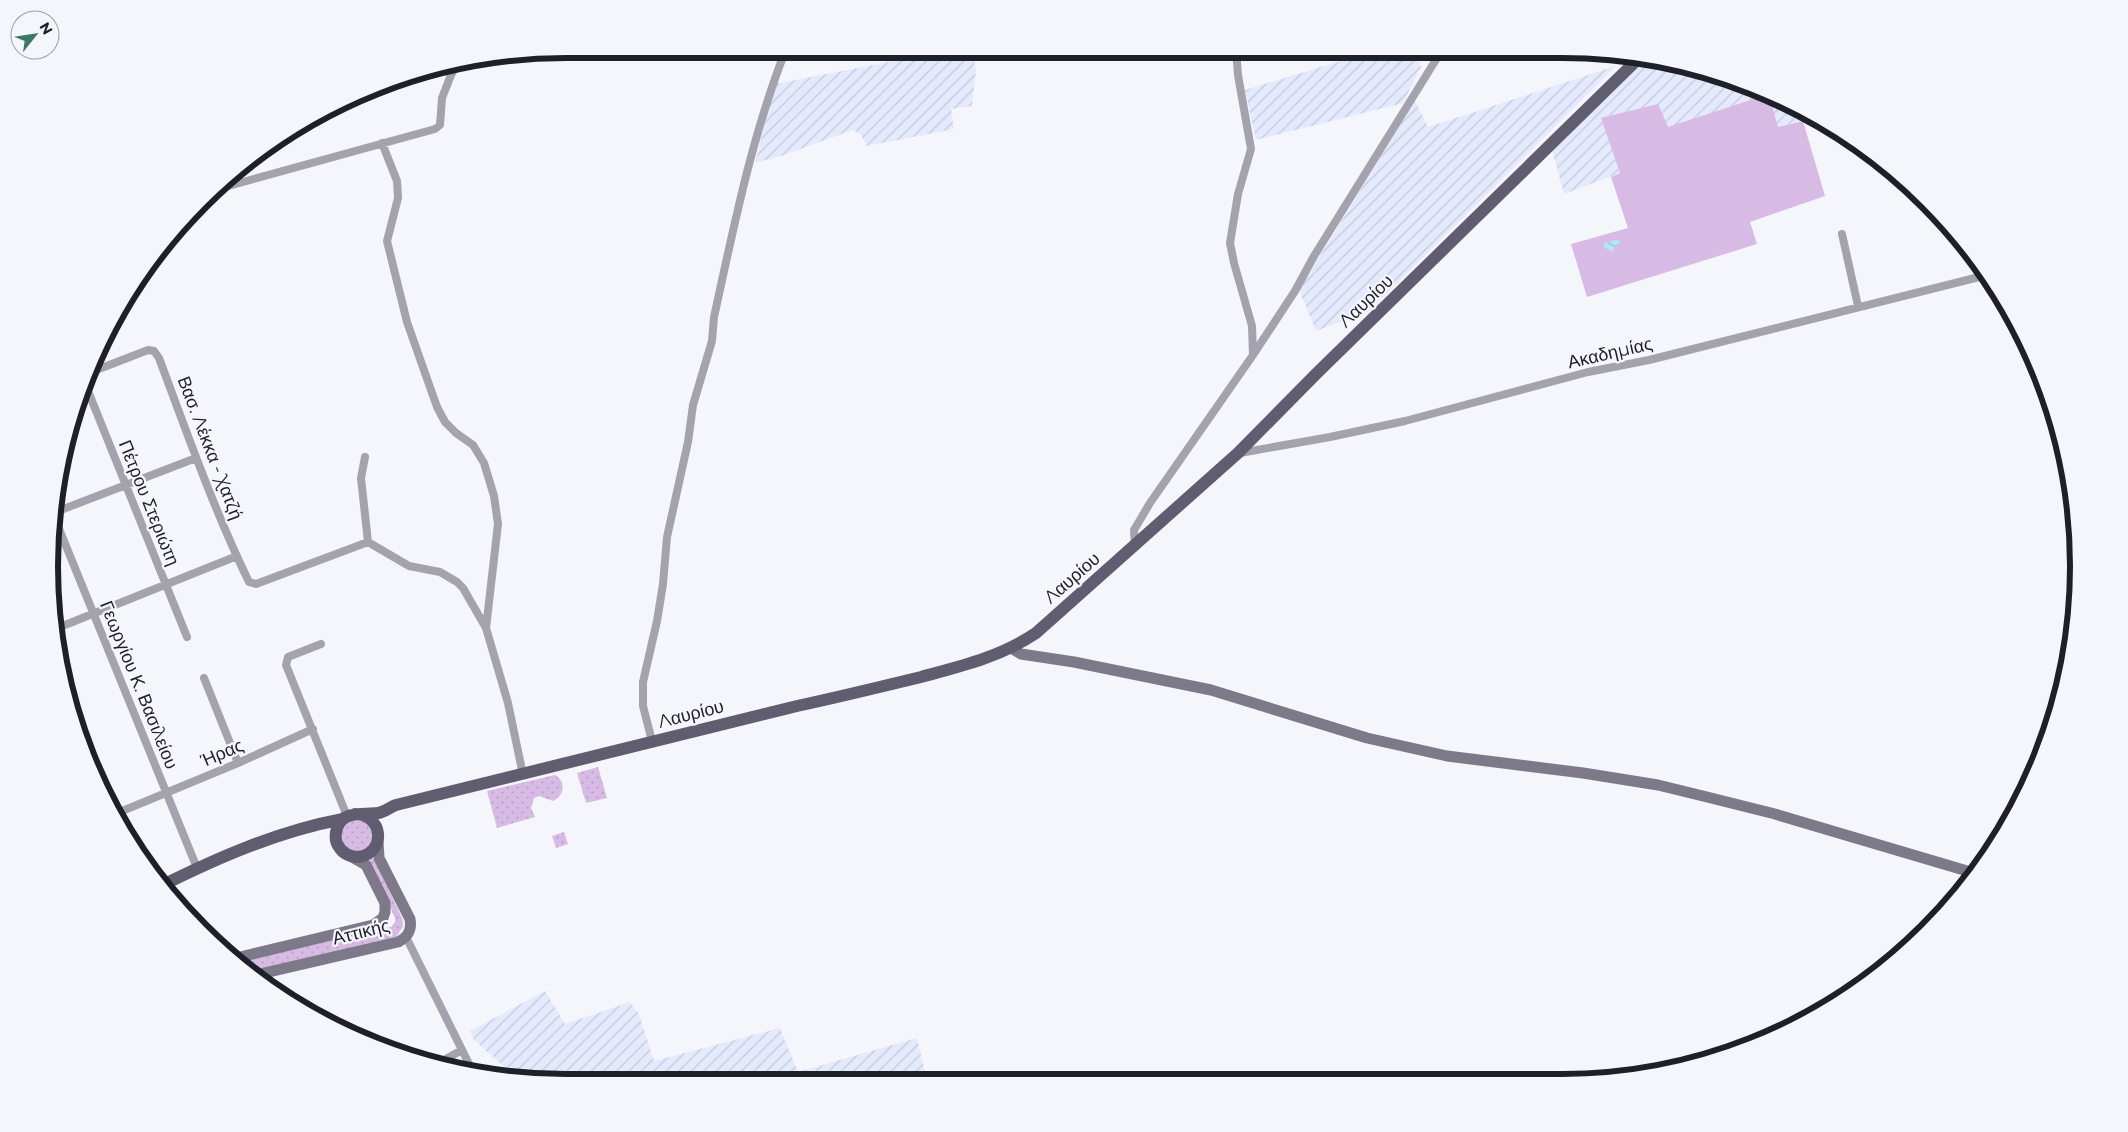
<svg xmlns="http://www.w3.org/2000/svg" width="2128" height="1132" font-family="Montserrat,sans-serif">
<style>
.industrial{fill:url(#industrial-furrows)}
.grass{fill:url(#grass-dots)}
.park{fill:#d8bbe4}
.water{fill:url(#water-waves)}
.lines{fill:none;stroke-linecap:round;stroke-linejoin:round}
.street{stroke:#a4a2ad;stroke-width:8}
.secondary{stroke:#7d7989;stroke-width:11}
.primary{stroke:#615d70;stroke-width:12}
.labels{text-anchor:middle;stroke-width:4.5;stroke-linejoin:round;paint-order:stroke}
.street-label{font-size:18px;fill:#1e2029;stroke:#f5f6fb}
.rim{fill:none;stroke:#1e2029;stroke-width:6}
</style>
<defs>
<pattern id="industrial-furrows" width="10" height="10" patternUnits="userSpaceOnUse" patternTransform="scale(1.25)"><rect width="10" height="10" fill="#e4e9fd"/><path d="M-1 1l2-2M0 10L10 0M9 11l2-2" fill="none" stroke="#c3c8d9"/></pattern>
<pattern id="grass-dots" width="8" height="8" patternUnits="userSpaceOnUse" patternTransform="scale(1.25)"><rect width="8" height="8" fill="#d8bbe4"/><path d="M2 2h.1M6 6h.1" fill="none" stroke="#b9a0c4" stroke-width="1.8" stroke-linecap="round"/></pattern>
<pattern id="water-waves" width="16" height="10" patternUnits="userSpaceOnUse" patternTransform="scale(1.25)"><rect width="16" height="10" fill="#b5e3fd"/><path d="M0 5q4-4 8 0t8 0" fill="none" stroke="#9bc2d9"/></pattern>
</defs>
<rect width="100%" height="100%" fill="#f5f6fb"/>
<!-- industrial -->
<path class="industrial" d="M902 49H972L976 70 972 106 951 109 954 129 867 146 861 135 853 130 781 156 755 163 775 84 904 59Z
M1377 50H1415L1421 67 1403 103 1256 140 1245 90Z
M1655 60 1696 66 1791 102 1815 117 1778 127 1769 94 1667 128 1602 118 1620 173 1564 194 1552 150 1634 67Z
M1616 66 1369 311 1316 331 1299 290 1415 101 1428 127Z
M545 991 565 1024 630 1002 639 1014 654 1061 780 1028 798 1072 917 1038 927 1081 560 1082 557 1079 552 1082H532L519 1080 474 1040 470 1031Z"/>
<!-- grass -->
<path class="grass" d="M598 767 607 798 586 803 577 773Z
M555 775C566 781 565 795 553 801L539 796 534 798 531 808 535 817 497 828 487 791Z
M365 819 375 832 369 849 355 853 343 845 341 829 348 820Z
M564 832 568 844 556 848 552 836Z
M371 858 375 859 402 918 403 927 396 937 247 973 236 962 391 927 395 922V918L369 862Z"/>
<!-- park -->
<path class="park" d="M1769 94 1778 127 1803 121 1825 196 1750 222 1757 244 1587 297 1571 244 1628 228 1611 177 1620 173 1601 118 1658 104 1668 127Z"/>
<!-- water -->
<path class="water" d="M1615 240H1619L1620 244 1615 247 1612 252 1604 247V243Z"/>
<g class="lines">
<!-- street -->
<path class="street" d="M382 143 397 181 398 198 387 241 407 322 437 407 445 422 456 433 473 445 484 463 494 496 498 524 486 628 508 703 523 775
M214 190 435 129 440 125 442 98 451 75 459 60
M1842 234 1858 306
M1253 355 1295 291 1314 256 1442 50
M86 374 148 350 154 351 159 358C187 433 214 510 249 582L256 584 368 542 409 566 440 572 457 582 463 588 486 628
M84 381 187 637
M1240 453 1330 437 1405 421 1588 372 1649 360 1987 275
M365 457 361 478 368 542
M53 513 196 458
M53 514 197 868
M1135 546 1134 530 1150 503 1253 355 1252 326 1234 263 1230 243 1238 194 1251 149 1238 75 1236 49
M55 629 237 556
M321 644 288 657 286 665 347 816
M204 678 238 763
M76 727 79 725
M652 741 643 706V682L657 621 663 584 667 537 688 442 693 405 712 341 714 317C734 226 752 135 786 49
M115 814 238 763 313 729
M406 937 473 1072
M433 1066 462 1050"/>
<!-- secondary -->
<path class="secondary" d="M1011 648 1021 654 1074 662 1211 690 1367 738 1447 756 1583 773 1658 785 1707 797 1775 814 1974 873
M232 959 373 925 383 918 385 912V903L366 865 352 857
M251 976 398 942C408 937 412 930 410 919L379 858 378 841"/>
<!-- primary -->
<path class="primary" d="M355 814C383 814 387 852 359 857 351 857 344 855 339 847 335 842 335 835 337 828 343 810 363 815 378 813 385 812 390 807 396 805L797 706C839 697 880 687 921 677 962 666 1000 657 1036 633L1238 453 1316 374 1640 57
M161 886C219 857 279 831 343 819"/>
</g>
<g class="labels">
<!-- street labels -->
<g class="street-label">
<text transform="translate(1366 301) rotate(-44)" y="6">Λαυρίου</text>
<text transform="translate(1610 353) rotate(-13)" y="6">Ακαδημίας</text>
<text transform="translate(210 448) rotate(69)" y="6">Βασ. Λέκκα - Χατζή</text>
<text transform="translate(149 503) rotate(68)" y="6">Πέτρου Στεριώτη</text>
<text transform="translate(1072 578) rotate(-41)" y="6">Λαυρίου</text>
<text transform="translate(139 685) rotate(68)" y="6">Γεωργίου Κ. Βασιλείου</text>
<text transform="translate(691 714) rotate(-14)" y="6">Λαυρίου</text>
<text transform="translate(222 753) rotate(-23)" y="6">Ήρας</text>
<text transform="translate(361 932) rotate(-14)" y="6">Αττικής</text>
</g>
</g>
<!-- crop -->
<path d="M0 0H2128V1132H0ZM566 58H1562A508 508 0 0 1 2070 566V566A508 508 0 0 1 1562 1074H566A508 508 0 0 1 58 566V566A508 508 0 0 1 566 58Z" fill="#f5f6fb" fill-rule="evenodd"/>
<path class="rim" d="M566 58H1562A508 508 0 0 1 2070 566V566A508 508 0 0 1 1562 1074H566A508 508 0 0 1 58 566V566A508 508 0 0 1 566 58Z"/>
<!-- north arrow -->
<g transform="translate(35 35) rotate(60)"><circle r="24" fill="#f5f6fb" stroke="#9fa0a7"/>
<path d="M0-4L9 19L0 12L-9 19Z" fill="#3b7965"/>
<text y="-8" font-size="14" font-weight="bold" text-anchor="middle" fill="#1e2029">N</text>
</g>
</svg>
